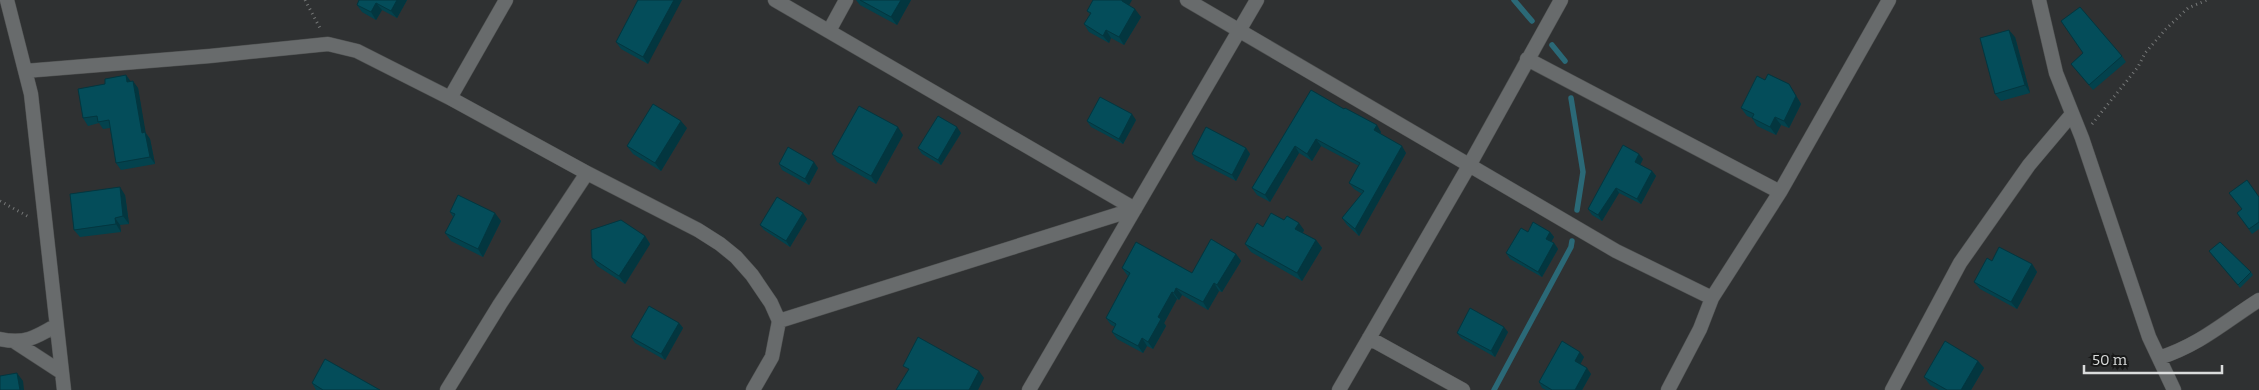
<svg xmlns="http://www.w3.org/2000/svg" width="2259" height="390" font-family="Bitter,serif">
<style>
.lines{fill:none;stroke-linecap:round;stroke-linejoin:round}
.stream{stroke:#2b6977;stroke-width:5.5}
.minor-casing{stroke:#4e5050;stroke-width:15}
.path{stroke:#767878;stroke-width:3;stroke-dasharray:1 4;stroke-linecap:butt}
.minor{stroke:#686b6c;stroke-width:14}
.wall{fill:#03424d}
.shaded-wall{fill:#03363f}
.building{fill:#044d5a;stroke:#03363f}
</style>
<rect width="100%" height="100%" fill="#2f3132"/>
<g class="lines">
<!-- stream -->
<path class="stream" d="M1514 0 1532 21
M1552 45 1565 61
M1571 98 1583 172 1577 210
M1494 390 1571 247 1572 241"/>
<!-- minor casing -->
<g class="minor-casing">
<path id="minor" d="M7 0 31 94 64 390
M775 0 1135 209
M1187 0 1616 251 1712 298
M2039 0 2056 73 2082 138 2149 337 2174 390
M829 31 846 0
M1527 59 1780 192
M25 71 210 56 328 44 357 51 450 98 587 173 698 230 720 244 736 257 752 275 771 303 779 321 772 357 753 390
M450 98 506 0
M779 321 1135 209
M1369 338 1463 390
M0 339C24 344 35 338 55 326
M15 342 61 372
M2159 358C2201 344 2223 323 2259 300
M447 390 500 304 587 173
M1029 390 1257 0
M1339 390 1470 164 1561 0
M1668 390 1700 329 1712 298 1780 192 1889 0
M1892 390 1960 263 2029 165 2072 114"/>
</g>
<!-- path -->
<path class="path" d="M305 0 321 30
M2092 124 2138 67 2145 53 2166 29 2188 8 2207 0
M0 201 29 217"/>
<!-- minor -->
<use href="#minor" class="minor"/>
</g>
<!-- wall -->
<path class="wall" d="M359 0H407L397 18 382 10 376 20 362 12 357 5Z
M638 0 648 64 621 49 616 42Z
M856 0H911L897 25 860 5Z
M1129 5 1141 17 1124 45 1111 38 1109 43 1089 32 1084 24 1090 14 1087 11Z
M2015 37 2030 93 2001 101 1995 94Z
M2122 56 2126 62 2093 90 2071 64Z
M126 75 131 82 138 88 145 132 150 139 155 164 121 170 116 163 110 128 103 129 99 123 88 126 83 118 105 84Z
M1765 80 1789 84 1801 104 1789 128 1781 125 1776 135 1757 126 1752 118 1747 116 1741 108Z
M1311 90 1381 132 1380 134 1406 153 1359 236 1347 225 1342 218 1362 194 1354 189 1349 183 1359 166 1321 146 1312 161 1299 153 1270 202 1257 195 1252 188Z
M1136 120 1123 144 1091 127 1087 121Z
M687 128 661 171 633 154 627 146Z
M961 133 941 165 922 154 918 148Z
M903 135 876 184 837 162 832 154Z
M1246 148 1250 154 1236 181 1195 160 1192 154Z
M1643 159 1640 165 1652 171 1656 176 1641 204 1619 193 1602 221 1592 215 1588 209Z
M779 164 818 168 809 185 782 170Z
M125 195 129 224 120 225 121 232 80 237 74 230Z
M2259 197V229L2252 234 2237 213Z
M450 212 501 221 483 257 451 241 445 233 453 217Z
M807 219 790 247 764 230 760 225Z
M1263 227 1304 230 1303 233 1316 240 1322 248 1302 281 1251 252 1245 244Z
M1528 232H1550L1554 237 1551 242 1554 243 1558 249 1542 277 1510 259 1506 253Z
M645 236 650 244 625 284 597 266 592 258Z
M1236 254 1241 261 1222 292 1219 291 1208 310 1182 295 1179 300 1177 299 1164 323 1166 326 1153 349 1147 346 1143 353 1117 339 1112 332 1115 327 1111 325 1106 318 1128 276 1127 275 1122 268 1192 273Z
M2211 254 2251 272 2253 275 2240 288Z
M1992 261 2032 264 2037 272 2017 309 1980 289 1974 282Z
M679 323 683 328 665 360 635 343 631 337Z
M1508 332 1495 357 1461 338 1457 333Z
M1584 357 1580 364 1591 374 1582 390H1546L1542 388 1539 382Z
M1978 361 1984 368 1971 390H1939L1930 385 1924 377Z
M312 383 380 390H316Z"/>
<!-- shaded-wall -->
<path class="shaded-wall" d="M397 0H407L397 18 391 11Z
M674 0H682L648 64 643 57Z
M901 0H911L897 25 891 17Z
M1122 0H1132L1127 9 1122 1Z
M376 3 382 10 376 20 371 12Z
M1135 9 1141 17 1124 45 1119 37Z
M1106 30 1111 38 1109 43 1103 36Z
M2009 30 2015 37 2030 93 2025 85Z
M126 75 131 82H127Z
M133 81 138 88 147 140 142 133Z
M1789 84 1801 104 1789 128 1784 121Z
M1132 114 1136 120 1123 144 1119 139Z
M1775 117 1781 125 1776 135 1770 127Z
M681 121 687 128 661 171 655 163Z
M1377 125 1381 132 1378 137 1374 130Z
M898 127 903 135 876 184 871 176Z
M957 127 961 133 941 165 938 160Z
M145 132 150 139 155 164 150 157Z
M1316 139 1321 146 1312 161 1307 154Z
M1295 146 1299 153 1270 202 1265 195Z
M1402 146 1406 153 1359 236 1355 229Z
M1246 148 1250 154 1236 181 1232 175Z
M1639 154 1643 159 1639 167 1635 162Z
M814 162 818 168 809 185 805 179Z
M1652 171 1656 176 1641 204 1637 199Z
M120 187 125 195 129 224 123 216Z
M1616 188 1619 193 1602 221 1598 215Z
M495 213 501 221 483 257 478 249Z
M803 213 807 219 790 247 786 241Z
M115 218 120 225 121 232 116 224Z
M1299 223 1304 230 1301 236 1295 229Z
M1550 232 1554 237 1550 244 1546 239Z
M645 236 650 244 625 284 619 276Z
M1316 240 1322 248 1302 281 1297 273Z
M1554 243 1558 249 1542 277 1538 272Z
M1236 254 1241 261 1222 292 1217 285Z
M2032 264 2037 272 2017 309 2011 302Z
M1214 283 1219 291 1208 310 1203 302Z
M1176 288 1182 295 1179 300 1174 293Z
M1172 292 1177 299 1164 323 1166 326 1153 349 1148 342 1158 317Z
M679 323 683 328 665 360 661 354Z
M1504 327 1508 332 1495 357 1491 351Z
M1142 338 1147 346 1143 353 1138 346Z
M1580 352 1584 357 1579 367 1575 361Z
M1978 361 1984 368 1971 390H1961Z
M1587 368 1591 374 1582 390H1575Z
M979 371 984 378 978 390H969Z
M17 373 23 381 24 390H20Z"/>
<!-- building -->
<path class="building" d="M359 0H397L391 11 376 3 371 12 357 5Z
M638 0H674L643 57 616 42Z
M860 0H901L891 17Z
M1093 0H1122V1L1135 9 1119 37 1106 30 1103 36 1084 24 1091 13 1087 11Z
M2080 7 2122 56 2089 85 2071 64 2083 53 2061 21Z
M2009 30 2025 85 1995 94 1980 38Z
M1768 74 1789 84 1796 96 1784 121 1775 117 1770 127 1752 118 1754 114 1741 108 1757 76 1765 80Z
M126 75 127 82 133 81 142 133 145 132 150 157 116 163 109 120 98 122 97 116 83 118 78 89 105 84V79Z
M1311 90 1344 109 1345 108 1377 125 1374 130 1402 146 1355 229 1342 218 1364 191 1349 183 1360 163 1316 139 1307 154 1295 146 1265 195 1252 188Z
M1100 97 1132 114 1119 139 1087 121Z
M653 104 681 121 655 163 627 146Z
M859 106 898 127 871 176 832 154Z
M938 116 957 127 938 160 918 148Z
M1206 127 1246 148 1232 175 1192 154Z
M1623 145 1639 154 1635 162 1652 171 1637 199 1616 188 1598 215 1588 209Z
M788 147 814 162 805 179 779 164Z
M2247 180 2259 197V222L2249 229 2237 213 2242 209 2229 193Z
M120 187 123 216 115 218 116 224 74 230 70 194Z
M458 195 495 213 478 249 445 233 455 214 450 212Z
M777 197 803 213 786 241 760 225Z
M1271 213 1284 220 1287 216 1299 223 1295 229 1316 240 1297 273 1245 244 1257 223 1263 227Z
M621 220 645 236 619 276 592 258 591 230Z
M1533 222 1550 232 1546 239 1554 243 1538 272 1506 253 1521 228 1528 232Z
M1211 239 1236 254 1217 285 1214 283 1203 302 1176 288 1174 293 1172 292 1158 317 1161 319 1148 342 1142 338 1138 346 1112 332 1116 324 1106 318 1130 273 1122 268 1136 242 1192 273Z
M2220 242 2251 272 2238 285 2209 251Z
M1999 247 2032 264 2011 302 1974 282 1987 258 1992 261Z
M649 306 679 323 661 354 631 337Z
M1470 308 1504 327 1491 351 1457 333Z
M918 337 979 371 969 390H896L909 369 903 366Z
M1562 341 1580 352 1575 361 1587 368 1575 390H1552L1539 382Z
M1945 341 1978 361 1961 390H1947L1924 377Z
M325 359 380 390H323L312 383Z
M17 373 20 390H0V376Z"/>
<!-- scale -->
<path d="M2084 365v8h138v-8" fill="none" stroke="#dadcdc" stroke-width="2.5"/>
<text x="2092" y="365" font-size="15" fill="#dadcdc" stroke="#181919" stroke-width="4" paint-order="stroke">50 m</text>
</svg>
